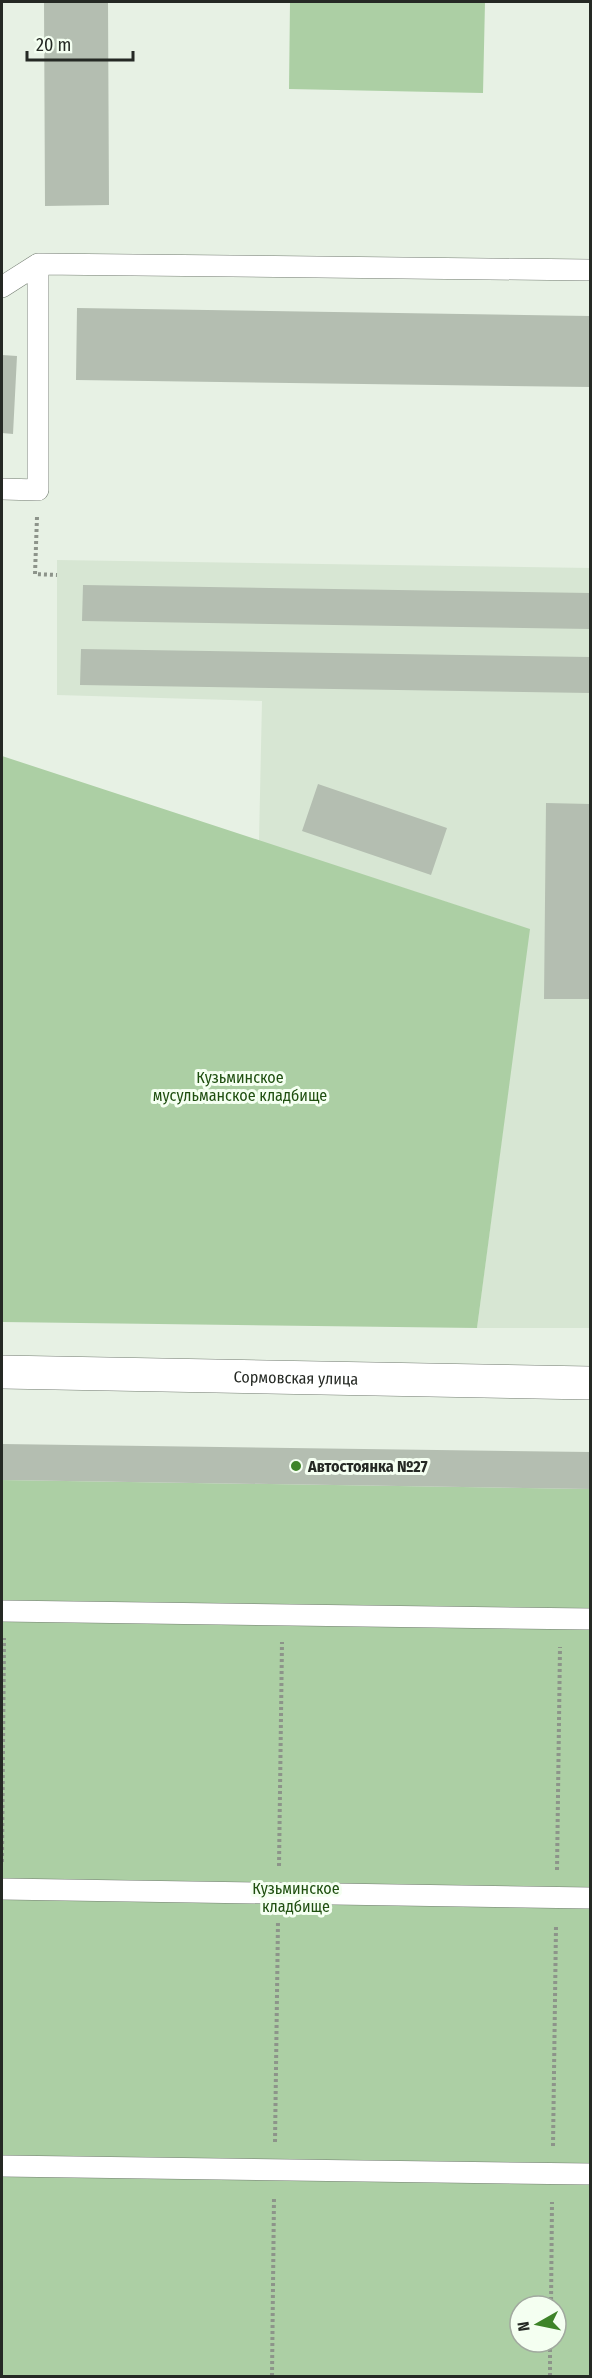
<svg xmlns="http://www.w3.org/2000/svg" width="592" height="2378" font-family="'Fira Sans Condensed',sans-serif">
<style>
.built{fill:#d7e6d3}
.green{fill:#accfa4;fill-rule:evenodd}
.building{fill:#b4beb1}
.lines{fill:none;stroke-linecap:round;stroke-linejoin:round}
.service-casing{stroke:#737c71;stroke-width:22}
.tertiary-casing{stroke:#737c71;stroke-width:34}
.path{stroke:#8d948a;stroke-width:4;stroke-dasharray:3 3;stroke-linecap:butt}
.service{stroke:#fff;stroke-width:21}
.tertiary{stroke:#fff;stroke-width:33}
.poi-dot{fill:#3e8429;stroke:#f4fff1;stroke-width:2}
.labels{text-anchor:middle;stroke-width:6;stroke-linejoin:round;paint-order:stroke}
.park-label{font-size:16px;fill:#1f4f10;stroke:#f4fff1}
.street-label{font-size:16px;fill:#252924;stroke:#f4fff1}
.poi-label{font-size:16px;font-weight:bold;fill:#252924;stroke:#f4fff1;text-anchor:start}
</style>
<rect width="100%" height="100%" fill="#e7f1e4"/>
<!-- built -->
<path class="built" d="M57 560 590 568V1328H477L529 929 259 841 262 701 57 695Z"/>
<!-- green -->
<path class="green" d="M290 2H485L483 93 289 89Z
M2 756 530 929 477 1328 2 1322Z
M2 1480 590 1489V2376H2ZM520 2306H556V2342H520Z"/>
<!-- building -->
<path class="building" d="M44 2H108L109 205 45 206Z
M77 308 590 316V387L76 380Z
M2 355 17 356 13 434 2 433Z
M83 585 590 593V629L82 621Z
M81 649 590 657V693L80 685Z
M318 784 447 828 431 875 302 831Z
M546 803 590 804V999H544Z
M2 1444 590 1452V1489L2 1480Z"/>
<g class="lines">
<!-- service casing -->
<g class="service-casing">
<path id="service" d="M2 287 38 264 590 270
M2 489 38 490V264
M2 1611 590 1619
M2 1889 590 1898
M2 2166 590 2174"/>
</g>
<!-- tertiary casing -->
<g class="tertiary-casing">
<g id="tertiary">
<path id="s1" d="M2 1372 590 1383"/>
</g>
</g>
<!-- path -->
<path class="path" d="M37 517 35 574 57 575
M2 1862 4 1638
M279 1866 282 1642
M557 1870 560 1647
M275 2142 278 1921
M553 2146 556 1926
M551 2306 552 2202
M272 2376 274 2197
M550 2376V2342"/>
<!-- service -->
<use href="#service" class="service"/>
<!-- tertiary -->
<use href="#tertiary" class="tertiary"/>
</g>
<!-- markers -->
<circle class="poi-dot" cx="296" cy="1466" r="6"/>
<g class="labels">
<!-- park labels -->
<g class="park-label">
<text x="240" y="1083">Кузьминское<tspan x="240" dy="18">мусульманское кладбище</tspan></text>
<text x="296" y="1894">Кузьминское<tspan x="296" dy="18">кладбище</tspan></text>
</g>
<!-- street labels -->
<g class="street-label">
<text dy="6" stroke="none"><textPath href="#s1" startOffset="294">Сормовская улица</textPath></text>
</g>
<!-- poi labels -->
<g class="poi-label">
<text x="308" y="1472">Автостоянка №27</text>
</g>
</g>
<!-- border -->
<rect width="592" height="2378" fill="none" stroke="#252924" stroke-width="6"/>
<!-- north arrow -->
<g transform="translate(538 2324) rotate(261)"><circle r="28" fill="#f4fff1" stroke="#a1a99f" stroke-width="1.5"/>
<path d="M0-4.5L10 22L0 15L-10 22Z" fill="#3e8429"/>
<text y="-9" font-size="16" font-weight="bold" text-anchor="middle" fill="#252924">N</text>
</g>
<!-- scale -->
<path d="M27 51v9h106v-9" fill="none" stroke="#252924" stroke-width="3"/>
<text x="36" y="51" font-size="18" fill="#252924" stroke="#f4fff1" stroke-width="4.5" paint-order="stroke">20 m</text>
</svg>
